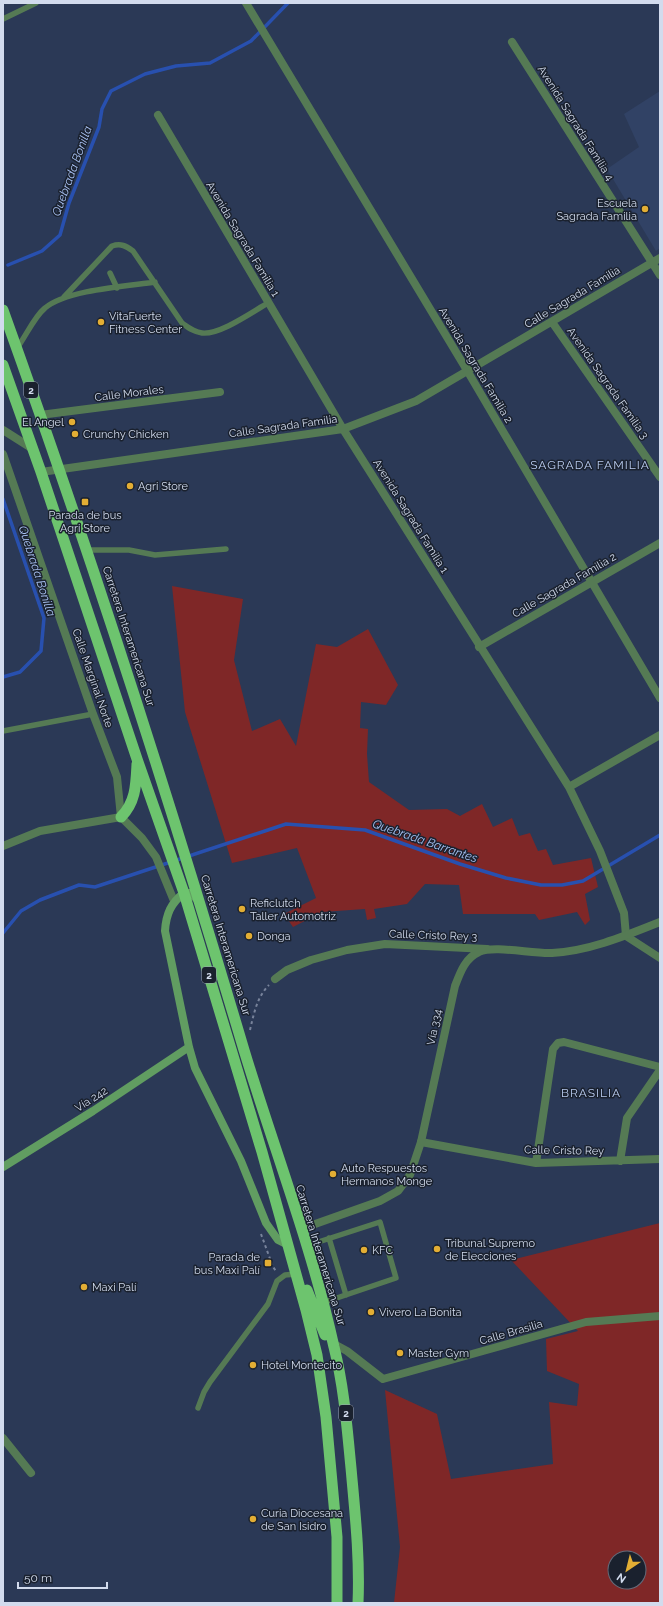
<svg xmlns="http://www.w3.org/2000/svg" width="663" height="1606" font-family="Raleway,sans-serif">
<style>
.built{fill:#314265}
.green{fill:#7f2727;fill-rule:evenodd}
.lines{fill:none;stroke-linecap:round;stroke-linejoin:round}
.stream{stroke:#2850af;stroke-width:3.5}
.path{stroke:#78839b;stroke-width:2;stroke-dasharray:3 3;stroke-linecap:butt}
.service{stroke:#557a54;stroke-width:5.5}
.minor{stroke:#557a54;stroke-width:8}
.tertiary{stroke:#557a54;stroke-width:8}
.secondary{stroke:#619d61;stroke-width:8}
.trunk{stroke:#6dc46e;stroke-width:11}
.poi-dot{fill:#e3ae34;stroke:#1a212e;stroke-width:1.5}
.labels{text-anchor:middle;stroke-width:3;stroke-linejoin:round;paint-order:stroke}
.shield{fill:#1a212e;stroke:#9ba3b4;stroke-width:1}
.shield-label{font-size:10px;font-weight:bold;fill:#d2dbed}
.street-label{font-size:11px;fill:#d2dbed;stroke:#1a212e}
.poi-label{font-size:11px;fill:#d2dbed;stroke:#1a212e;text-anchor:start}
.water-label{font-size:12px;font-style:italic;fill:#a9c2f4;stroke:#1a212e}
.neighbourhood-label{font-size:12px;letter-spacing:1px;fill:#b8caee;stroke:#1a212e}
</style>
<rect width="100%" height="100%" fill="#2b3956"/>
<!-- built -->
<path class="built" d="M660 91V248L656 251 607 169 639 147 624 114Z"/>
<!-- green -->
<path class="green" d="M172 586 243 599 234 660 252 731 280 719 296 746 316 644 337 647 368 629 398 685 386 705 361 702 360 728 368 729 367 754 369 782 409 810 447 809 460 816 482 804 493 827 512 818 519 836 530 833 538 851 546 849 553 865 591 858 598 887 585 894 590 920 585 925 577 912 539 920 535 914H463L459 885 425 884 407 904 374 909 376 918 367 920 365 909 322 912 293 927 284 914 316 898 297 848 232 863 185 712Z
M660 1223V1603H394L400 1547 385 1390 437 1414 451 1479 553 1464 549 1402 577 1406 579 1384 547 1371 546 1339 578 1331 511 1260ZM615 1558H639V1582H615Z"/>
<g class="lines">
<!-- stream -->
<path class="stream" d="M8 265 42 251 60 235 69 203 99 127 102 109 111 91 145 74 176 66 210 63 251 41 288 3
M3 499 44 618 41 651 20 672 3 677
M3 933 21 911 40 900 79 885 95 887 286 824 365 830 460 864 506 878 541 885H562L583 881 660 835"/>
<!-- path -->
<path class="path" d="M250 1030C254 1013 257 997 269 985
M261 1234 273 1267 276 1271"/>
<!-- service -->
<path class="service" d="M3 19 36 3
M110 273 117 288
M64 297 112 246C121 243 126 246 133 251L182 323C189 328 194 332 202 333 220 335 252 312 268 303
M17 348C26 336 34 317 45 308 66 290 127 286 155 282
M87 550H129L155 555 226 549
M3 731 93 714
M329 1238 346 1295
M306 1246 380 1222 396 1278 322 1303
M198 1408 204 1392 210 1382 268 1304 277 1281 285 1275 296 1274"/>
<!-- minor -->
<path class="minor" d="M246 3 468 372 660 698
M512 42 660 275
M158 115 343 429 569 787 600 851 624 913 626 936 660 958
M552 322 660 477
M40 415 220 392
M3 430 33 449
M3 454 93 714 117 777 121 817 142 838 156 857 174 901
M41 472 343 429 416 401 660 258
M479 647 660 543
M569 787 660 735
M3 846 40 831 121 817
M275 979 287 970 311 960 347 950 385 944 487 949
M421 1142 536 1163 660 1159
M620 1161 627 1118 660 1070
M536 1163 553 1049 558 1043 564 1042 660 1067
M334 1344 347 1351 383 1379 586 1322 660 1316
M3 1438 31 1473"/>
<!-- tertiary -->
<path class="tertiary" d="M301 1229 380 1201 398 1191 410 1175 421 1142 455 986C460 973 465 958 479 952 494 945 532 954 552 953 589 951 625 936 660 922"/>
<!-- secondary -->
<path class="secondary" d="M199 901 190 893H184C171 903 166 914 165 931L189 1047 195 1068 241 1161 266 1223 278 1240 288 1245
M3 1167 93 1111 189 1047"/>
<!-- trunk -->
<path class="trunk" d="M3 310C91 554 170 801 244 1050 274 1149 312 1247 334 1347 344 1387 347 1427 351 1468 355 1513 360 1558 358 1603
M3 365 41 472 137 759 184 893 262 1152 306 1310 317 1355 326 1417 337 1537V1603
M121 817C136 802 136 784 137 764
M307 1290 325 1335"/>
</g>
<!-- markers -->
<g class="poi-dot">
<circle cx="645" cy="209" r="4"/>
<circle cx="101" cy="322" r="4"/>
<circle cx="72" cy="422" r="4"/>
<circle cx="75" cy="434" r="4"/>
<circle cx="130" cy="486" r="4"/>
<rect x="81" y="498" width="8" height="8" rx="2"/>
<circle cx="242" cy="909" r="4"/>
<circle cx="249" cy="936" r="4"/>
<circle cx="333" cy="1174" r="4"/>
<circle cx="437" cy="1249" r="4"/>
<circle cx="364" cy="1250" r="4"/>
<rect x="264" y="1259" width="8" height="8" rx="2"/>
<circle cx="84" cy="1287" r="4"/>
<circle cx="371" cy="1312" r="4"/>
<circle cx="400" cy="1353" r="4"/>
<circle cx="253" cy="1365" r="4"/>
<circle cx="253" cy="1519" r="4"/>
</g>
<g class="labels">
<!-- shield labels -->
<g class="shield">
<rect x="24" y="382" width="14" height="16" rx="3"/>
<rect x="202" y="967" width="14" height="16" rx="3"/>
<rect x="339" y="1405" width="14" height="16" rx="3"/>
</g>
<g class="shield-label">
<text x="31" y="394">2</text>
<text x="209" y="979">2</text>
<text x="346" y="1417">2</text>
</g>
<!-- street labels -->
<g class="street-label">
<text transform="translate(576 123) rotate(58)" y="4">Avenida Sagrada Familia 4</text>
<text transform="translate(243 239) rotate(59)" y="4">Avenida Sagrada Familia 1</text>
<text transform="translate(572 297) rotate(-31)" y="4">Calle Sagrada Familia</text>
<text transform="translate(476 365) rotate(59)" y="4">Avenida Sagrada Familia 2</text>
<text transform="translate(608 383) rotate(55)" y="4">Avenida Sagrada Familia 3</text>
<text transform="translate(129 393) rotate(-7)" y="4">Calle Morales</text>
<text transform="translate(283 426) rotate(-8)" y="4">Calle Sagrada Familia</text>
<text transform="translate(411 516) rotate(58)" y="4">Avenida Sagrada Familia 1</text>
<text transform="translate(564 585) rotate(-30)" y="4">Calle Sagrada Familia 2</text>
<text transform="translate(129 636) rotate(72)" y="4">Carretera Interamericana Sur</text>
<text transform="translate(93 678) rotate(71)" y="4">Calle Marginal Norte</text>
<text transform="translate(433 935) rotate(2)" y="4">Calle Cristo Rey 3</text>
<text transform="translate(226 945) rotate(73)" y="4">Carretera Interamericana Sur</text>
<text transform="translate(434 1027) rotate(-78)" y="4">Vía 334</text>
<text transform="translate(91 1099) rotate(-33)" y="4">Vía 242</text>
<text transform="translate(564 1150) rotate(1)" y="4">Calle Cristo Rey</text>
<text transform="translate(321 1255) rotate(73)" y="4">Carretera Interamericana Sur</text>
<text transform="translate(511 1332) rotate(-16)" y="4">Calle Brasilia</text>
</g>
<!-- poi labels -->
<g class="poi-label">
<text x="637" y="207" text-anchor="end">Escuela<tspan x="637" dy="13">Sagrada Familia</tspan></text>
<text x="109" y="320">VitaFuerte<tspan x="109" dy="13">Fitness Center</tspan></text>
<text x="64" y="426" text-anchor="end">El Angel</text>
<text x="83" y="438">Crunchy Chicken</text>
<text x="138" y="490">Agri Store</text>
<text x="85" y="519" text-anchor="middle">Parada de bus<tspan x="85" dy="13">Agri Store</tspan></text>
<text x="250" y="907">Reficlutch<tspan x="250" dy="13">Taller Automotriz</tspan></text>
<text x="257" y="940">Donga</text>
<text x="341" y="1172">Auto Respuestos<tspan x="341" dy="13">Hermanos Monge</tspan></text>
<text x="445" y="1247">Tribunal Supremo<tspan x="445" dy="13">de Elecciones</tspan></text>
<text x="372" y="1254">KFC</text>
<text x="260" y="1261" text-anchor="end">Parada de<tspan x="260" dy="13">bus Maxi Palí</tspan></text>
<text x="92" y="1291">Maxi Palí</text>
<text x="379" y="1316">Vivero La Bonita</text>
<text x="408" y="1357">Master Gym</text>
<text x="261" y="1369">Hotel Montecito</text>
<text x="261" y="1517">Curia Diocesana<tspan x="261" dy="13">de San Isidro</tspan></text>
</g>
<!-- water labels -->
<g class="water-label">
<text transform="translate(72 171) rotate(-70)" y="4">Quebrada Bonilla</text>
<text transform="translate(37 571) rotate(72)" y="4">Quebrada Bonilla</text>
<text transform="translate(425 841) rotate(19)" y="4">Quebrada Barrantes</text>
</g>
<!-- neighbourhood labels -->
<g class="neighbourhood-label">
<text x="590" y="469">SAGRADA FAMILIA</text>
<text x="591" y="1097">BRASILIA</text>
</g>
</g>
<!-- border -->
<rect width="663" height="1606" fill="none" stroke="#d2dbed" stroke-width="8"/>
<!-- north arrow -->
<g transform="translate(627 1570) rotate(215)"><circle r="19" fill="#1a212e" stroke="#646b7a"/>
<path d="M0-3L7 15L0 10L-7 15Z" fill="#e3ae34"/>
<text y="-6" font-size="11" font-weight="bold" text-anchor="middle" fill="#d2dbed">N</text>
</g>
<!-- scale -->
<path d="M18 1582v6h89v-6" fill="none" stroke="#d2dbed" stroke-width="2"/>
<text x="24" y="1582" font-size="12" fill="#d2dbed" stroke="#1a212e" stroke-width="3" paint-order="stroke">50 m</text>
</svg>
